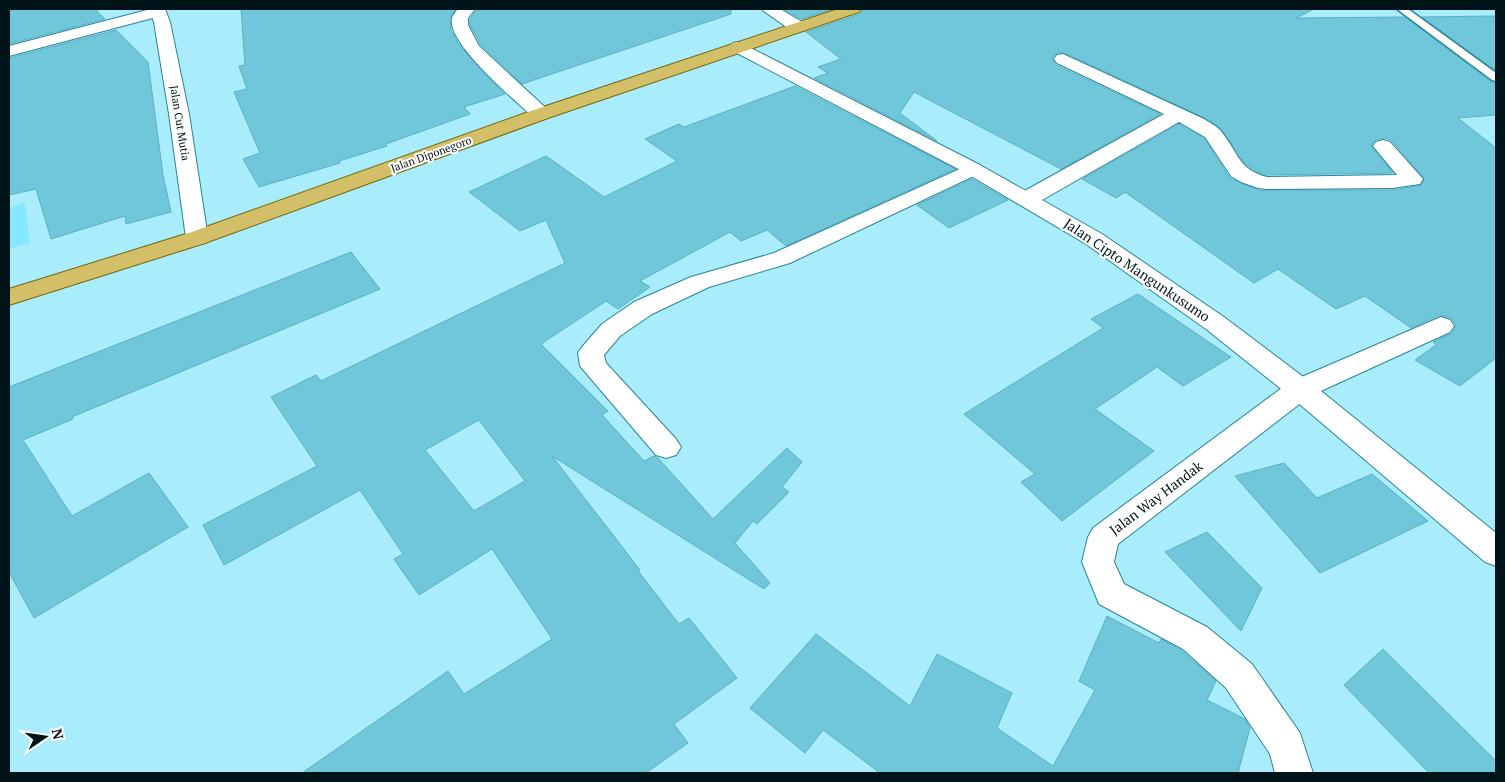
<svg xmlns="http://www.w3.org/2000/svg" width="1505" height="782" font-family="'PT Serif',serif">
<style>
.built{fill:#86e8fe}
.building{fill:#71c7da;stroke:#5ab1c3;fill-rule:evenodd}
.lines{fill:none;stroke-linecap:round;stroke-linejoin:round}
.service-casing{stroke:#298597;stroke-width:3}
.minor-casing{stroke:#298597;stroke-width:2}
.tertiary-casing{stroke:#298597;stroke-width:2}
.secondary-casing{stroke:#298597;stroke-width:2}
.primary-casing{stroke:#75670b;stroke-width:2}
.service{fill:#fff;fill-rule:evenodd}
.minor{fill:#fff;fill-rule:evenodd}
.tertiary{fill:#fff;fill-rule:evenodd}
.secondary{fill:#fff;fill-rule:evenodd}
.primary{fill:#d2bf68;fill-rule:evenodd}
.labels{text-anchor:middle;stroke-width:4;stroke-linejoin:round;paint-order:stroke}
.far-street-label{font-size:11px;fill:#001419;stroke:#fff}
.street-label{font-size:14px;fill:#001419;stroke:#fff}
</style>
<rect width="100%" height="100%" fill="#a9ecfb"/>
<!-- built -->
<path class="built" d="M25 203 30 243 9 249V208Z"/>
<!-- building -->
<path class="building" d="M9 9H95L105 19 9 44Z
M241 9H456L450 18 451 30 458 43 483 72 505 94 464 107 470 114 386 144 387 146 339 161 340 163 259 187 243 159 260 153 234 92 247 89 239 66 245 65Z
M477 9H731V14L522 84 481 45 470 25V19Z
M783 9H833L801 19Z
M863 9H1314L1296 18 1405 17 1491 82 1496 83V115L1458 118 1496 148V358L1460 386 1415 360 1436 345 1433 342 1452 333 1456 325 1451 318 1440 315 1411 328 1365 296 1336 309 1278 269 1254 283 1125 192 1116 198 1082 179 1179 124 1204 138 1230 178 1258 190H1392L1422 185 1424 178 1391 140 1384 138 1375 140 1371 146 1393 173 1267 175 1258 172 1245 163 1221 129 1209 120 1063 52 1057 53 1052 58 1056 65 1160 114 1061 169 914 92 900 113 937 141 814 78 828 73 818 67 841 59 806 32 860 14Z
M1496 16V71L1422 17Z
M116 30 148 62 163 175 171 212 126 224 125 216 51 239 36 189 9 195V58Z
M795 86 955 169 786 246 767 230 741 241 730 232 640 281 650 287 618 309 606 301 541 344 608 411 602 415 644 461 654 456 658 458 713 519 787 448 802 462 782 487 789 492 757 524 753 521 735 543 770 583 764 589 552 456 640 570 638 571 679 624 689 618 737 678 674 724 688 743 646 773H302L448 671 464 694 552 639 492 549 419 595 394 559 403 554 360 490 224 565 203 525 317 466 271 397 316 375 321 381 565 263 546 220 520 231 469 192 546 156 604 197 677 161 645 139 679 124 684 127ZM479 420 525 481 474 511 425 450Z
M972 179 1008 200 949 228 917 205Z
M351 252 380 289 72 417 73 419 23 440 72 516 149 473 188 527 34 618 9 572V387Z
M1138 294 1231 357 1183 386 1157 367 1095 409 1154 451 1062 521 1021 482 1035 474 964 414 1103 328 1091 319Z
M1284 463 1317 498 1372 474 1428 521 1320 573 1235 476Z
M1207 532 1262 588 1241 631 1165 552Z
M1107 616 1159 643 1161 639 1182 651 1216 681 1207 700 1245 719 1250 728 1238 773H880L823 730 805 753 750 708 816 634 910 706 937 654 1012 693 997 728 1053 766 1095 690 1079 681Z
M1383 649 1496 761V773H1429L1344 685Z"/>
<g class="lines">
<!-- service casing -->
<g class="service-casing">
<path id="service" d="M1397 9H1408L1496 73V81L1492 80Z"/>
</g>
<!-- minor casing -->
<g class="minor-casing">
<path id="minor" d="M151 9H164L166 12 164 15 9 56V46Z
M458 9H475L468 18V25L479 46 548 110 551 114 548 118 541 120 534 118C516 101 446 43 452 18 453 15 456 11 458 9Z
M761 9H780L804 23 806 27 804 31H792Z
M1063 54 1204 119C1209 122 1216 126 1220 130 1238 151 1237 169 1267 177L1397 175 1373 146 1376 142 1383 140 1390 142 1423 179 1420 184 1392 188 1266 189 1258 188 1241 182 1231 176 1205 137 1179 122 1035 204 1027 206 1019 204 1016 199 1019 194 1164 114 1057 63 1054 59 1057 55Z
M973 163 980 165 983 169 980 173 790 263 709 287 652 314 620 336 604 355 606 363 676 439 681 447 676 455 666 458 656 455 580 366 578 353 582 347 602 324 634 302 691 277 774 253Z
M1441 317 1450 320 1454 326 1450 332 1310 396 1118 544 1114 562 1124 584 1207 627 1252 664 1300 733 1313 773H1275L1270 754 1226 688 1183 649 1099 604 1082 562 1088 537 1093 528 1290 382Z"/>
</g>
<!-- tertiary casing -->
<g class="tertiary-casing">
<path id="tertiary" d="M739 42 980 165 1102 234 1224 317 1310 382 1496 533V566L1485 562 1290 396 1206 329 1086 244 966 173 733 51 730 47 733 43Z"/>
</g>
<!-- secondary casing -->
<g class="secondary-casing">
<path id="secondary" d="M149 9H165L170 22 189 114 208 238 205 243 197 245 189 243 186 238 169 114 154 22Z"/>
</g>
<!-- primary casing -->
<g class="primary-casing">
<path id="primary" d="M838 9H861L859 12 548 118 205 243 9 305V289L189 233 534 110Z"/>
</g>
<!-- service -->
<use href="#service" class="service"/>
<!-- minor -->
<use href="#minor" class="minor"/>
<!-- tertiary -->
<use href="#tertiary" class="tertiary"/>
<!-- secondary -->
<use href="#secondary" class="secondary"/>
<!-- primary -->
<use href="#primary" class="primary"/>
</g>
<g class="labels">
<!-- far-street labels -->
<g class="far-street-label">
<text transform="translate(180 123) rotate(81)" y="4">Jalan Cut Mutia</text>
<text transform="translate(431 154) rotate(-20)" y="4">Jalan Diponegoro</text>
</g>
<!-- street labels -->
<g class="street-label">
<text transform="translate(1137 270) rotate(34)" y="5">Jalan Cipto Mangunkusumo</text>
<text transform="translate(1156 498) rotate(-37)" y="5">Jalan Way Handak</text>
</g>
</g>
<!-- border -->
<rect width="1505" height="782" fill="none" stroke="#001419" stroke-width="20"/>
<!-- north arrow -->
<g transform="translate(45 737) rotate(77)" stroke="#ffffff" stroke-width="4" paint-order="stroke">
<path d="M0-4L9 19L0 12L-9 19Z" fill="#001419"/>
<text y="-8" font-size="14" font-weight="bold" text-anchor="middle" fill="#001419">N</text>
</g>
</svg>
